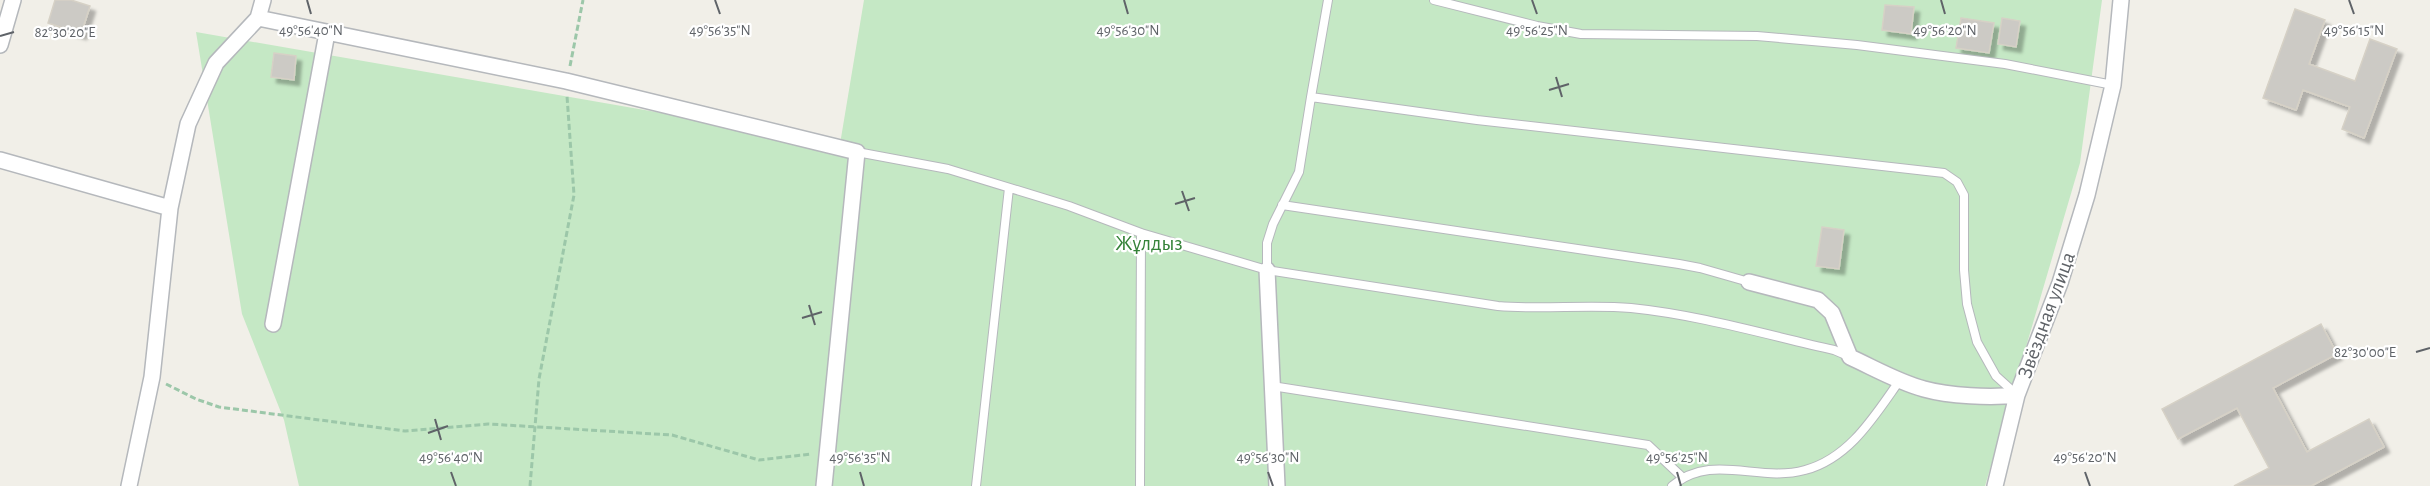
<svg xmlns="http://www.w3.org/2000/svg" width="2430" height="486" font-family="'Alegreya Sans',sans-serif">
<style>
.garden{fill:#c5e8c5}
.building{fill:#cccac5;stroke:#d6d1c6;stroke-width:1.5;filter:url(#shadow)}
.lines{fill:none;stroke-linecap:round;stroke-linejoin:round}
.lane-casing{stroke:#b5b8bc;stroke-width:10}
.street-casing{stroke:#b5b8bc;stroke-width:18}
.path{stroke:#9cc7a9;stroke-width:3;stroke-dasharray:6 3;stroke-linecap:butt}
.lane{stroke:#fff;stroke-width:8}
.street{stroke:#fff;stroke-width:15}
.ticks{fill:none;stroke:#5f6368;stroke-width:2}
.labels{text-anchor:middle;stroke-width:4.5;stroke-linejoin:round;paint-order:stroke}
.park-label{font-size:21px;fill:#348238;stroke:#fff}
.street-label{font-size:21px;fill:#5f6368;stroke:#fff}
.ticks-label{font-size:15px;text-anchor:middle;fill:#5f6368;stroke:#fff;stroke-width:4.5;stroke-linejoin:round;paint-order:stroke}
</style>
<defs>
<filter id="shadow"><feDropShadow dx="5.5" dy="5.5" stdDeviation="1.5" flood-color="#0004"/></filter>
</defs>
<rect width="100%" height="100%" fill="#f1efe8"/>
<!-- garden -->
<path class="garden" d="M864 0H2102L2080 163 1985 486H299L284 420 242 314 196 32 840 144Z"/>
<!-- building -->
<path class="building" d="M55 0H71L90 6 81 34 48 23Z
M1885 5 1914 7 1911 34 1882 30Z
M2295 9 2325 20 2309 64 2355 81 2370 39 2397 49 2364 138 2342 129 2350 107 2303 90 2296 110 2263 98Z
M1961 18 1994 23 1989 53 1956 48Z
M2002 18 2020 21 2016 47 1998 44Z
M274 53 296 56 294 80 271 77Z
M1822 227 1844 230 1839 269 1816 266Z
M2321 324 2337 354 2273 388 2307 452 2369 419 2384 447 2311 486H2234L2269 468 2237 408 2178 439 2162 409Z"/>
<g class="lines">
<!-- lane casing -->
<g class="lane-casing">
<path id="lane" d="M1328 0 1311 97 1477 120 1944 173 1957 182 1964 195V270L1967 304 1977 342 1996 376 2017 395
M1434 0 1537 26 1581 34 1757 36 1857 45 2005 64 2113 85
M857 152 948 169 1069 206 1141 233 1267 270V243L1273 224 1299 172 1311 97
M1282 205 1679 264 1700 268 1749 282
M1267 270 1498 306C1542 310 1587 304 1631 308 1700 315 1767 335 1834 350L1848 356
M1272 386 1648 445 1682 477
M976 486 1009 188
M1140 486 1141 233
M1672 486C1712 452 1758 483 1805 470 1850 458 1875 415 1900 380"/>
</g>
<!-- street casing -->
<g class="street-casing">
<path id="street" d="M258 18 566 81 857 152 824 486
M0 45 13 0
M0 160 170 208 152 377 129 486
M170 208 188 124 216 63 258 18 263 0
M1267 270 1277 486
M1749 282 1818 300 1832 313 1850 357C1874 368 1898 382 1924 389 1949 396 1991 398 2017 395
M273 324 327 33
M1995 486 2017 395 2060 283 2087 195 2113 85 2121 0"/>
</g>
<!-- path -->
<path class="path" d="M570 66 583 0
M166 384 196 399 219 407 405 431 488 424 672 435 759 460 812 454
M530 486 539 379 574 195 567 96"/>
<!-- lane -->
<use href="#lane" class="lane"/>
<!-- street -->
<use href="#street" class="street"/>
</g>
<!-- ticks -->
<path class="ticks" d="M307 0 311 14M715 0 720 14M1124 0 1128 14M1532 0 1537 14M1941 0 1945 14M2349 0 2354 14M0 36 14 32M1556 77 1562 97M1549 90 1569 84M1182 191 1189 211M1175 204 1195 198M809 305 815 325M802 318 822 312M2416 352 2430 348M435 419 441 440M428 433 448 426M451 472 456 486M860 472 864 486M1268 472 1273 486M1677 472 1681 486M2085 472 2090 486"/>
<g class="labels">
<!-- park labels -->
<g class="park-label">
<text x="1149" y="250">Жұлдыз</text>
</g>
<!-- street labels -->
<g class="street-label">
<text transform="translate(2046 315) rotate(-70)" y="7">Звёздная улица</text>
</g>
</g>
<g class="ticks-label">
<text x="1537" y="35">49°56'25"N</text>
<text x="311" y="35">49°56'40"N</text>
<text x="720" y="35">49°56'35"N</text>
<text x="1128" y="35">49°56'30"N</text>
<text x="1945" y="35">49°56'20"N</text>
<text x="2354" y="35">49°56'15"N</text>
<text x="65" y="37">82°30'20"E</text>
<text x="2365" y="357">82°30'00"E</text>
<text x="451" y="462">49°56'40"N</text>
<text x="860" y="462">49°56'35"N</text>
<text x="1268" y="462">49°56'30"N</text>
<text x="1677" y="462">49°56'25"N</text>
<text x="2085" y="462">49°56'20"N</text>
</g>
</svg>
